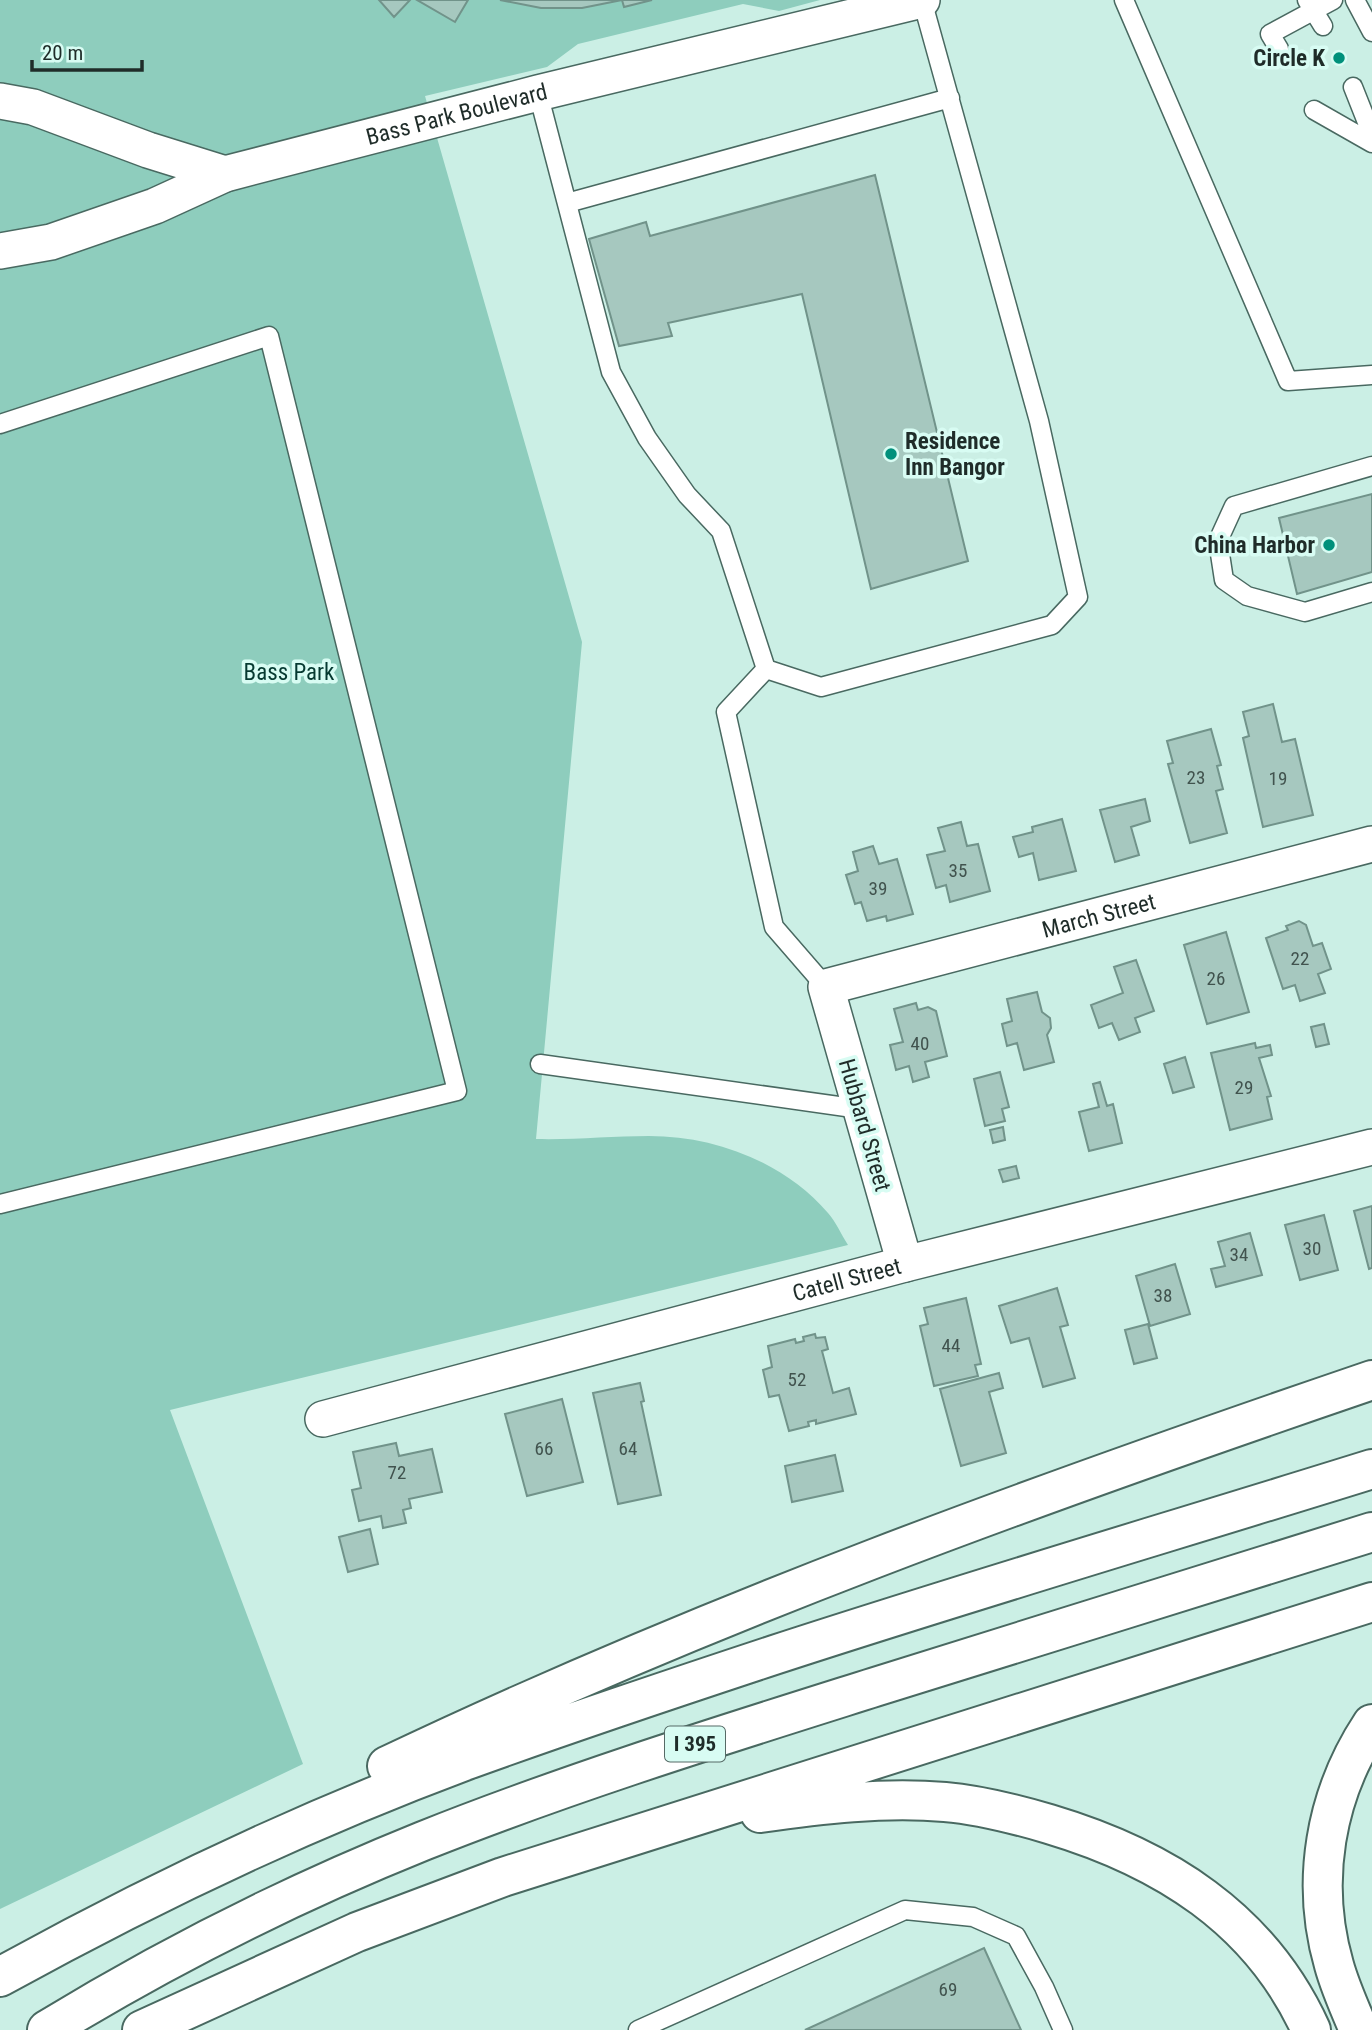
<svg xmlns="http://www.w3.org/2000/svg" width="1372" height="2030" font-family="'Roboto Condensed',sans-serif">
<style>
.green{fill:#8ecdbd}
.building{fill:#a6c8bf;stroke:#71938a;stroke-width:2}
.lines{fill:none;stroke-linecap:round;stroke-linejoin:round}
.service-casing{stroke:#496961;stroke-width:21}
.minor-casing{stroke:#496961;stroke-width:38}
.motorway-casing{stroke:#496961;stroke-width:42}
.service{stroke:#fff;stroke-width:18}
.minor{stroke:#fff;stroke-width:35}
.motorway{stroke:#fff;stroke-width:38}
.poi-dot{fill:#00907b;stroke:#d8fcf3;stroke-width:2.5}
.labels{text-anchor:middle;stroke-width:7;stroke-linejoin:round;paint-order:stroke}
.number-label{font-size:19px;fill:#41534e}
.shield{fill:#d8fcf3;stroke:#566a66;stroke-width:2}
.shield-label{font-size:21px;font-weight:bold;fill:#1f2c29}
.poi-label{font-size:23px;font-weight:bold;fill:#1f2c29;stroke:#d8fcf3;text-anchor:end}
.street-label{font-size:23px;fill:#1f2c29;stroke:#d8fcf3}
.park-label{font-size:23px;fill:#063a31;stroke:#d8fcf3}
</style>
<rect width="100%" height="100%" fill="#cbefe5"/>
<!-- green -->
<path class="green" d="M0 0H820L779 11 743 4 578 44 547 67 425 96 582 642 536 1139C573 1140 612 1136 649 1136 715 1136 784 1162 828 1213 836 1222 841 1234 848 1245L170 1410 303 1764 0 1909Z"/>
<!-- building -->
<path class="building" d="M379 0H410L394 17Z
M417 0H468L455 22Z
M500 0H652L624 7 622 0 582 8H541Z
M875 175 968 561 871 589 802 294 668 323 672 336 619 346 589 239 646 222 650 236Z
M1372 494V572L1297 594 1279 518Z
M1273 704 1282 742 1295 739 1313 815 1263 827 1243 738 1249 736 1243 712Z
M1211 729 1221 765 1217 766 1223 789 1216 791 1227 833 1190 843 1168 764 1173 763 1167 741Z
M1145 799 1150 821 1131 827 1139 855 1115 862 1100 810Z
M1062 819 1076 871 1039 880 1033 853 1019 857 1013 837 1033 832 1032 827Z
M961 822 967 846 978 844 990 891 950 902 946 885 936 888 927 855 945 851 938 828Z
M873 846 879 864 897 859 913 914 887 921 886 916 867 921 861 902 855 904 846 875 858 871 853 852Z
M1299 921 1306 925 1313 946 1322 943 1331 969 1318 974 1325 993 1300 1001 1295 985 1283 989 1266 938 1288 930 1286 926Z
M1226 932 1249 1012 1207 1024 1184 945Z
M1136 960 1154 1011 1135 1018 1140 1032 1119 1040 1112 1023 1099 1028 1091 1005 1123 993 1114 967Z
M1037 992 1042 1012 1050 1018 1051 1028 1047 1035 1054 1062 1024 1070 1017 1043 1007 1046 1002 1024 1012 1021 1007 999Z
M916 1003 918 1010 928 1007 936 1011 947 1056 925 1062 929 1077 913 1082 909 1066 896 1070 890 1045 903 1042 894 1009Z
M1324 1024 1329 1044 1316 1047 1311 1027Z
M1255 1043 1256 1048 1270 1045 1272 1055 1259 1058 1271 1096 1267 1097 1272 1119 1230 1130 1211 1053Z
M1185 1057 1194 1087 1173 1093 1164 1064Z
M1000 1072 1009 1107 1002 1109 1005 1121 985 1126 974 1079Z
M1100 1082 1107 1106 1113 1104 1122 1143 1089 1151 1079 1112 1099 1107 1093 1084Z
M1003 1127 1005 1140 993 1143 990 1130Z
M1016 1166 1019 1178 1003 1182 999 1170Z
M1372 1206V1268L1369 1269 1354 1211Z
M1324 1215 1338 1270 1300 1280 1285 1225Z
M1250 1233 1262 1275 1216 1287 1211 1269 1225 1266 1218 1242Z
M1175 1264 1190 1314 1150 1326 1136 1276Z
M1057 1288 1068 1325 1060 1327 1075 1378 1043 1387 1029 1338 1011 1343 999 1306Z
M966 1298 981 1364 975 1365 978 1376 934 1386 920 1326 928 1324 924 1308Z
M1148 1324 1157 1358 1134 1364 1125 1330Z
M815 1334 816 1338 825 1337 828 1349 822 1351 833 1393 849 1388 856 1414 816 1424V1420L808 1422 809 1426 789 1431 779 1395 769 1397 763 1370 772 1367 768 1346 795 1339 796 1343 804 1341 803 1337Z
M999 1373 1003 1388 989 1392 1006 1453 961 1466 940 1389Z
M640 1383 644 1401 641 1402 661 1495 618 1504 593 1393Z
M562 1399 583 1482 527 1496 505 1414Z
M396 1443 399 1456 432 1449 442 1492 409 1499 411 1508 403 1510 406 1523 383 1528 381 1516 359 1521 352 1490 361 1488 353 1452Z
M835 1455 843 1491 792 1502 785 1466Z
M370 1529 378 1564 348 1572 339 1537Z
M984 1948 1021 2030H805Z"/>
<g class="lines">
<!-- service casing -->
<g class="service-casing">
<path id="service" d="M1124 0 1288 381 1372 375
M1307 0 1323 26
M1355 0 1372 32
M1279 49 1270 34 1333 0
M1353 87 1372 135
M538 93 611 372 647 438 687 495 721 531 766 669 821 687 1052 625 1078 597 1039 421 922 0
M1314 110 1372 143
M567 203 950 98
M0 424 269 336 457 1091 0 1204
M1372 466 1234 506 1218 541 1224 580 1247 596 1305 612 1372 592
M766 669 726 712 774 927 826 987
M540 1064 860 1109
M638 2030 905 1910 973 1917 1016 1936 1044 1987 1063 2030"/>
</g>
<!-- minor casing -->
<g class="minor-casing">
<g id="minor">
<path d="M0 101 33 107 148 150 225 174"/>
<path id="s1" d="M0 251 51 242 155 206 225 174 538 93 922 0"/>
<path id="s2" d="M905 1264 826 987 1372 844"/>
<path id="s3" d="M323 1419 905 1264 1372 1147"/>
</g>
</g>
<!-- motorway casing -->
<g class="motorway-casing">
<path id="motorway" d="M387 1766C706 1614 1038 1494 1372 1380
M760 1813C821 1804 884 1797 945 1802 980 1805 1015 1814 1049 1824 1163 1858 1260 1918 1311 2030
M0 1977C150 1894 306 1820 467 1760 569 1723 671 1689 774 1655 973 1590 1173 1531 1372 1469
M47 2030C166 1957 294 1893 423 1841 571 1782 723 1735 875 1687 1041 1635 1206 1584 1372 1532
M142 2030 357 1932 503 1877 1372 1602
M1359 2030C1350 2009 1340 1987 1334 1965 1310 1882 1325 1795 1372 1724"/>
</g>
<!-- service -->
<use href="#service" class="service"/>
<!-- minor -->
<use href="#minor" class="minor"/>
<!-- motorway -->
<use href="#motorway" class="motorway"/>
</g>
<!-- markers -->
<g class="poi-dot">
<circle cx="1339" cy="58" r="7"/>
<circle cx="891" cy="454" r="7"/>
<circle cx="1329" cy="545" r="7"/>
</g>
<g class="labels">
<!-- number labels -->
<g class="number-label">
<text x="1196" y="784">23</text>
<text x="1278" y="785">19</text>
<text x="958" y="877">35</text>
<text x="878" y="895">39</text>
<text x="1300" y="965">22</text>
<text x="1216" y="985">26</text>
<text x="920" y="1050">40</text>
<text x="1244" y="1094">29</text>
<text x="1312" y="1255">30</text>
<text x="1239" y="1261">34</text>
<text x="1163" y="1302">38</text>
<text x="951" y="1352">44</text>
<text x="797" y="1386">52</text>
<text x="544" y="1455">66</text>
<text x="628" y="1455">64</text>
<text x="397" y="1479">72</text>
<text x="948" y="1996">69</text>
</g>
<!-- shield labels -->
<rect class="shield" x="665" y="1726.5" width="60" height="35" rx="5"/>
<g class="shield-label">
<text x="695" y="1751">I 395</text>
</g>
<!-- poi labels -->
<g class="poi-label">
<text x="1325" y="66">Circle K</text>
<text x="905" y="449" text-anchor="start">Residence<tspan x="905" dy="26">Inn Bangor</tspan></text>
<text x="1315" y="553">China Harbor</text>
</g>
<!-- street labels -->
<g class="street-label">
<text dy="8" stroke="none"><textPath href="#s1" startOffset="478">Bass Park Boulevard</textPath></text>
<text dy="8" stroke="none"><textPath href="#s2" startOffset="570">March Street</textPath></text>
<text transform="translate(865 1125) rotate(74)" y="8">Hubbard Street</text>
<text dy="8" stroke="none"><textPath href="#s3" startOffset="542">Catell Street</textPath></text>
</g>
<!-- park labels -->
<g class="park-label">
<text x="289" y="680">Bass Park</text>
</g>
</g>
<!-- scale -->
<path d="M32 60v10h110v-10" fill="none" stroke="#1f2c29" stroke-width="3.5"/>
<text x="42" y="60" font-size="21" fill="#1f2c29" stroke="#d8fcf3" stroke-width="5" paint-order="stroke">20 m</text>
</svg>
